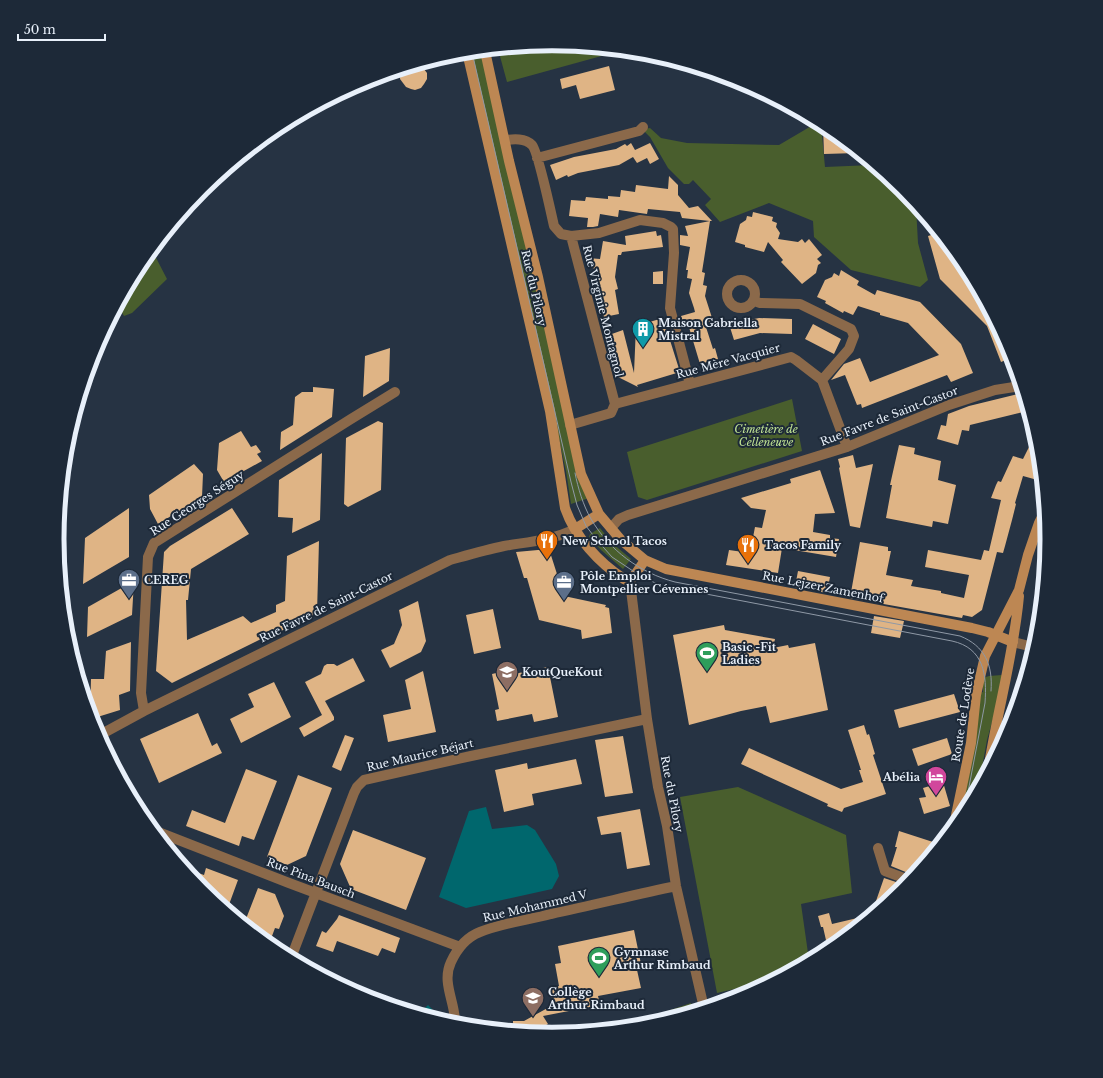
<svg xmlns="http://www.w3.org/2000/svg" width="1103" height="1078" font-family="'Libre Baskerville',serif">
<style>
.green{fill:#495e2d}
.water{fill:#00676d}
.building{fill:#dfb485}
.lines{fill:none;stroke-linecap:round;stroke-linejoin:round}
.street{stroke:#8b694a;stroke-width:10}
.secondary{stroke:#bd8753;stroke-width:10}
.tram{stroke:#8f99a6;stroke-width:1}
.labels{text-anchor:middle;stroke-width:4;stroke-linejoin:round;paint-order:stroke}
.street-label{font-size:11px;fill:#e8f0fa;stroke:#1d2938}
.poi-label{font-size:11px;font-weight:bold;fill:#e8f0fa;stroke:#1d2938;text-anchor:start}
.park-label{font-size:11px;font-style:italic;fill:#bfe293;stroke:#1d2938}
.rim{fill:none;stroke:#e8f0fa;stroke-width:5}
</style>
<rect width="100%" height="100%" fill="#263343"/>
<!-- green -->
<path class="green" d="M552 44 615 50 616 52 507 82 498 49Z
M482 51 589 498 571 504 566 471 559 439 471 52Z
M813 125H821L825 167 872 165 902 189 916 207 918 243 928 280 920 287 851 270 814 237 813 221 769 203 720 222 705 205 711 199 693 180 689 184H684L668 168 650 137 644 131 645 129 650 128 661 138 687 143 779 145Z
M152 250 167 279 132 313 124 316 118 306 140 264Z
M109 322 110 335 92 357 94 349Z
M792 399 802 451 647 500 638 497 627 452Z
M600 528 612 543 631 559 623 569 601 550 589 537 590 534Z
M1002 675 995 711 987 740 979 784 959 819 980 693 983 692V678L989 676Z
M738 787 846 835 852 893 801 904 809 960 770 981 717 993 680 797Z
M691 1003 693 1011 648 1025 621 1027Z"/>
<!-- water -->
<path class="water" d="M486 807 492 829 527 825 535 830 556 864 559 876 552 889 466 908 439 897 469 811Z
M428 1005 433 1010 434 1018 419 1014Z"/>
<!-- building -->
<path class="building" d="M420 64 427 73V79L424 84 421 88 415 90 411 89 406 87 400 79 401 70Z
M609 66 615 90 580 99 576 85 562 89 560 79Z
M823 126 827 128 857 153 824 154Z
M631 143 635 150 650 143 659 159 650 164 647 158 637 163 633 157 619 165 578 173 568 177 567 175 556 180 550 165 574 157 616 149 625 144 627 146Z
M669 176 678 185V195L689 208 698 206 712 221H710L702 272 705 273 703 285 707 286 705 296 713 321 705 324 713 349 715 348 718 359 700 364 688 324 684 325 681 316 695 312 694 308H695H694L689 293 692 279 687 278 688 270H686L690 247 680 245V235L688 236 685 226 710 221 682 218 680 212 648 209 647 214 619 210 618 217 600 214 598 226 593 227H587L588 218 569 216 571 200 585 201 586 197 608 199V196L620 197 621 190 635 192 636 185 668 189Z
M753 212 773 217 772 221 777 223 776 227 780 233 778 239 798 242 802 239 805 243 809 239 822 255 817 259 821 263 818 265 816 273 802 284 781 262 783 260 768 242 764 252 745 247V245L735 242 740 224 746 220 747 216 752 217Z
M656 231 657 236 661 235 663 247 622 252 621 255H618L615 277 618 289 615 290 619 314 604 317 600 299 602 298 597 269 587 267 588 258 600 259 603 241 626 245 625 236Z
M938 233 961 261 962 267 967 271 1009 350 1011 358 1001 362 987 326 940 279 928 236Z
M841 270 859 281 857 285 875 295 877 290 920 302 961 344 973 373 951 382 947 375 862 408 861 404 857 405 845 375 831 380 844 364 860 358 870 382 939 355 908 323 880 315V313L858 306 853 315 844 311 843 313 825 303 826 301 817 297 825 280 832 277 834 273 839 276Z
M663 271V284H653V272Z
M663 318 680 372 637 385 638 387 618 377H622L609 335 623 330 634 373 636 326Z
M759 318 792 319V334L760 333 734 340 729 324Z
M813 324 841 339 834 354 805 339Z
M390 348 389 381 363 397 365 356Z
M313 387 334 389 332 417 280 450 281 432 293 425 295 397 302 392H313Z
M1022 393 1027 411 970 425 969 431 962 430 958 445 937 439 941 425 946 426 948 414 969 406Z
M378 421 383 423 381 490 348 507 344 504 346 438Z
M241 431 251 447 256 445 261 452 257 454 262 461 224 482 217 470 219 443Z
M1035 435 1037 443 1041 481 1023 476 1015 503 1016 504 1012 520 1005 546 1003 553 997 552 982 610 972 617 963 615 962 618 850 598 860 542 888 547V551H891L886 575 913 580 911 586 941 591V593L964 598 969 575 925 567 928 550 981 560 984 550 989 551 1001 500 991 498 996 485 998 481 1001 482 1013 456 1023 459Z
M899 445 915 448 914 454 941 461 938 480 956 485 948 524 933 521 932 527 886 518 892 485H890Z
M322 453 320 520 292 533 293 518 278 517 279 480Z
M853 455 856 468 873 464 860 528 850 526 839 468 840 467 838 459Z
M194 464 203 474 202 497 158 524 150 509 149 495Z
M820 470 835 513 815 514 813 532 830 535V538L839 539 836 557 782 548 778 573 726 565 729 550 750 553 755 527 762 528 766 510 751 508 741 498 791 483 790 479Z
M129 508V557L83 584 85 538Z
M232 508 249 534 191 569 188 600H186L187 640 243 616 251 623 276 612V605L285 601 287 556 319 541 317 613 275 634V632L172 683 156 671 164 552 170 546Z
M549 549 564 596 606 605 605 607 609 608 612 633 582 639 581 630 539 620 527 578H524L516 552Z
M798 571 830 577 827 593 795 587Z
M134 581 132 615 87 637 88 607Z
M418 601 426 641 421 652 390 668 381 650 394 644 402 625 399 610Z
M493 609 501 648 474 654 466 615Z
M874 616 904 621 900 638 871 633Z
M724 625 725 630 775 639 773 648 788 645 789 648 815 643 828 710 770 723 766 706 741 711 689 725 673 635Z
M131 642 130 691 119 695 120 710 91 719 90 714 91 679H104L106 651Z
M353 658 365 681 325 701 334 717V720L304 737 299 728 322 715 305 682 321 674 324 666 327 664H334L337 666Z
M548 667 558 717 534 722 532 714 497 721 495 710 499 709 492 674 513 669 514 674Z
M423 671 436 732 388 742 383 715 411 709 405 680Z
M274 682 291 717 241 743 230 719 254 707 248 694Z
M954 694 960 712 899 728 894 710Z
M198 713 212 746 217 743 222 753 159 783 140 739Z
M864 725 867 735 869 734 875 754 873 755 886 794 844 808 842 812 827 806 828 804 741 764 749 748 841 789 863 782 859 770H861L848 730Z
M345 735 354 738 341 771 332 767Z
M623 736 633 793 605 797 595 740Z
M947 738 952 754 918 766 912 749Z
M576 759 582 784 532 794 534 805 504 812 495 770 527 763 528 769Z
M246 769 277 781 254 840 242 836 239 846 186 826 192 810 225 823Z
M298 775 332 788 306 856 287 865 267 857Z
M943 782 950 806 924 814 919 798 926 797 923 788Z
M640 809 650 865 627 869 621 832 601 835 597 817Z
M353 830 426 858 406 910 351 889 340 864Z
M899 831 933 842 929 855 913 875 891 866 897 847H895Z
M184 868 204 875 206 868 238 880 227 910 201 889Z
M884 878 905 885 871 914 876 901Z
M258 888 275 894 284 916 279 929 275 928 269 944 244 924Z
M829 913 832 924 870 915 828 949 823 927H821L818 916Z
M339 915 400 938 395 953 382 948 378 956 337 941 333 952 316 946 322 931 326 933 337 919Z
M634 930 642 969 637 970 641 988 598 996 600 1005 543 1016 548 1024 534 1032 513 1030V1021H524L553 1005 550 988 559 986 555 964 561 963 558 946Z"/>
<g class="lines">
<!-- street -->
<path class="street" d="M505 140C514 139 525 138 532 145 538 151 551 213 554 226L561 234 571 236 615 404
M537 158 639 131 643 127
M571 236 599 233 640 220 663 223 671 227 673 229 674 253 670 308 690 384
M727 294a14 14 0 1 1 28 0a14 14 0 1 1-28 0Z
M754 301 760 303 800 304 851 329 854 336 849 349 822 380
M570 425 611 413 615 404 791 357 796 360 822 380 847 447
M611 528 619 519 628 515 847 447 949 405 995 390 1020 386
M630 582 647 719 658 787 667 826 676 886 704 1008
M1013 642 1033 647
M144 711 141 693 148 557 154 543 351 419 395 392
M98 736 144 711 450 560C468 555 485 550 504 546 527 542 554 540 575 529
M153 830 289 883 460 947
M878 848 885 871 909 880
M291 958 354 793 357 787 364 780 471 756 647 719
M455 1024C456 1003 441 983 451 962 457 949 467 937 480 932 502 923 528 920 551 914 593 905 634 895 676 886"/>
<!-- secondary -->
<path class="secondary" d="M485 51 509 161 538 277 581 474 599 514 621 540 645 560 666 569 972 628 988 632 1013 642
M467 52 550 411 565 508C575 537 599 563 624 579L630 582 645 560
M575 529 599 514
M989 765C998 708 1014 653 1019 596
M954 825 971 743 976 695 985 656 1019 590 1028 555 1039 523 1044 513"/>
<!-- tram -->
<path class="tram" d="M472 52 571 482 577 505 586 526 596 539 612 557 636 573 659 585 952 641C984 648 987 675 985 703L964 813
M575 473C578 488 583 505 591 519 609 550 640 573 675 582L960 636C985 646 993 665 991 691"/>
</g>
<!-- icons -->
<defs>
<g id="building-pin" transform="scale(1.15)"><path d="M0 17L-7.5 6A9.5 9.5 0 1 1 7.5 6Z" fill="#0f9aa8" stroke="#1d2938"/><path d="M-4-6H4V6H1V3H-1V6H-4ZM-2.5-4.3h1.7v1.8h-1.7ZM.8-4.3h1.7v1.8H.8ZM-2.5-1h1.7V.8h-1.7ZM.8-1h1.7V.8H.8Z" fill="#fff"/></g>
<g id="restaurant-pin" transform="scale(1.15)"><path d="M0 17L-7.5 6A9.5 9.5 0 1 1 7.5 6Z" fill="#e8710a" stroke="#1d2938"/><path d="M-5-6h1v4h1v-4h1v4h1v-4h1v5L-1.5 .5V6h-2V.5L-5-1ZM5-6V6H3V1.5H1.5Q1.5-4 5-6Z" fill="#fff"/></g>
<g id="office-pin" transform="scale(1.15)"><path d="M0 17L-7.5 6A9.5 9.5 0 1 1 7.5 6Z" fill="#5c6f8a" stroke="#1d2938"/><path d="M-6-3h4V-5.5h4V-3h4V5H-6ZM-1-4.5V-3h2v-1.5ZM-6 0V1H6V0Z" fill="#fff"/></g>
<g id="stadium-pin" transform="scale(1.15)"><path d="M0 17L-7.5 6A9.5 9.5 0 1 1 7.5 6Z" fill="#2e9e5b" stroke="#1d2938"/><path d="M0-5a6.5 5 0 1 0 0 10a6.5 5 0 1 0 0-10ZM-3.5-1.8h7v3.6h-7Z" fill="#fff"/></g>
<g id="university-pin" transform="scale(1.15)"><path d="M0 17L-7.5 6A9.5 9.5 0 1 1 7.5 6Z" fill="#8d6e63" stroke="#1d2938"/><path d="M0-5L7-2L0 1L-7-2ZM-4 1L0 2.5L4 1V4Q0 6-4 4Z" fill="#fff"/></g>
<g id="hotel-pin" transform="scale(1.15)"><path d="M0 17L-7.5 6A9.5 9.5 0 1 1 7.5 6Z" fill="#d1479c" stroke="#1d2938"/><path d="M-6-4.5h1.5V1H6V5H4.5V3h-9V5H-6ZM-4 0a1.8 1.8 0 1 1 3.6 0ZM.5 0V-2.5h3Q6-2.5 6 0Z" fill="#fff"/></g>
<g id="school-pin" transform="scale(1.15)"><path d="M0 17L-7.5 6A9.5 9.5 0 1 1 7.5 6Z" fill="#8d6e63" stroke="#1d2938"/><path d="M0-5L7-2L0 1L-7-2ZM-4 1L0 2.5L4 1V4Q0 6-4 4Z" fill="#fff"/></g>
</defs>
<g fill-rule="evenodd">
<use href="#building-pin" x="643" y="329"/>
<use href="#restaurant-pin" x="547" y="541"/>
<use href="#restaurant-pin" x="748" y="545"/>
<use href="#office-pin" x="129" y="580"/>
<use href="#office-pin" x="564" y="582"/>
<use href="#stadium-pin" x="707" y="653"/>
<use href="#university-pin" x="507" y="672"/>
<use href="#hotel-pin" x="936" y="777"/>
<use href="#stadium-pin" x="599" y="958"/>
<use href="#school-pin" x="533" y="998"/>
</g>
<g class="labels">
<!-- street labels -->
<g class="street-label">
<text transform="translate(534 288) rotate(77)" y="4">Rue du Pilory</text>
<text transform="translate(603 311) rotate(76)" y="4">Rue Virginie Montagnol</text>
<text transform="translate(728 361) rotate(-15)" y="4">Rue Mère Vacquier</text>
<text transform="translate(889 416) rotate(-21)" y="4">Rue Favre de Saint-Castor</text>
<text transform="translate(197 503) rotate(-33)" y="4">Rue Georges Séguy</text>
<text transform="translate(823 587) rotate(11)" y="4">Rue Lejzer Zamenhof</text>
<text transform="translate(326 607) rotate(-26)" y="4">Rue Favre de Saint-Castor</text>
<text transform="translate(963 715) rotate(-81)" y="4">Route de Lodève</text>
<text transform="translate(420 755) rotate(-13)" y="4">Rue Maurice Béjart</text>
<text transform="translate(672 794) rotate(79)" y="4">Rue du Pilory</text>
<text transform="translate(311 878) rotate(21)" y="4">Rue Pina Bausch</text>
<text transform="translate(535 906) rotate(-13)" y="4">Rue Mohammed V</text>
</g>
<!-- poi labels -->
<g class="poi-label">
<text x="658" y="327">Maison Gabriella<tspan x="658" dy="13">Mistral</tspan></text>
<text x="562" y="545">New School Tacos</text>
<text x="764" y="549">Tacos Family</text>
<text x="580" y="580">Pôle Emploi<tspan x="580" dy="13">Montpellier Cévennes</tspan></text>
<text x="144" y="584">CEREG</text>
<text x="722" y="651">Basic -Fit<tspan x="722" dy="13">Ladies</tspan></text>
<text x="522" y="676">KoutQueKout</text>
<text x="920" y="781" text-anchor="end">Abélia</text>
<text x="614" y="956">Gymnase<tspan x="614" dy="13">Arthur Rimbaud</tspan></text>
<text x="548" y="996">Collège<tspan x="548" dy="13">Arthur Rimbaud</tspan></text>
</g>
<!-- park labels -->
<g class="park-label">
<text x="766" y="433">Cimetière de<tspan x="766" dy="13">Celleneuve</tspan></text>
</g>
</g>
<!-- crop -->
<path d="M0 0H1103V1078H0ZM64 539a488 488 0 1 1 976 0a488 488 0 1 1-976 0Z" fill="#1d2938" fill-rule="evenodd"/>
<path class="rim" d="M64 539a488 488 0 1 1 976 0a488 488 0 1 1-976 0Z"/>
<!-- scale -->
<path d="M18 34v6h87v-6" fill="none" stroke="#e8f0fa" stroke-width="2"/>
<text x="24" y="34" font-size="12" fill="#e8f0fa" stroke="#1d2938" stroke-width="3" paint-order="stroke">50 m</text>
</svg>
